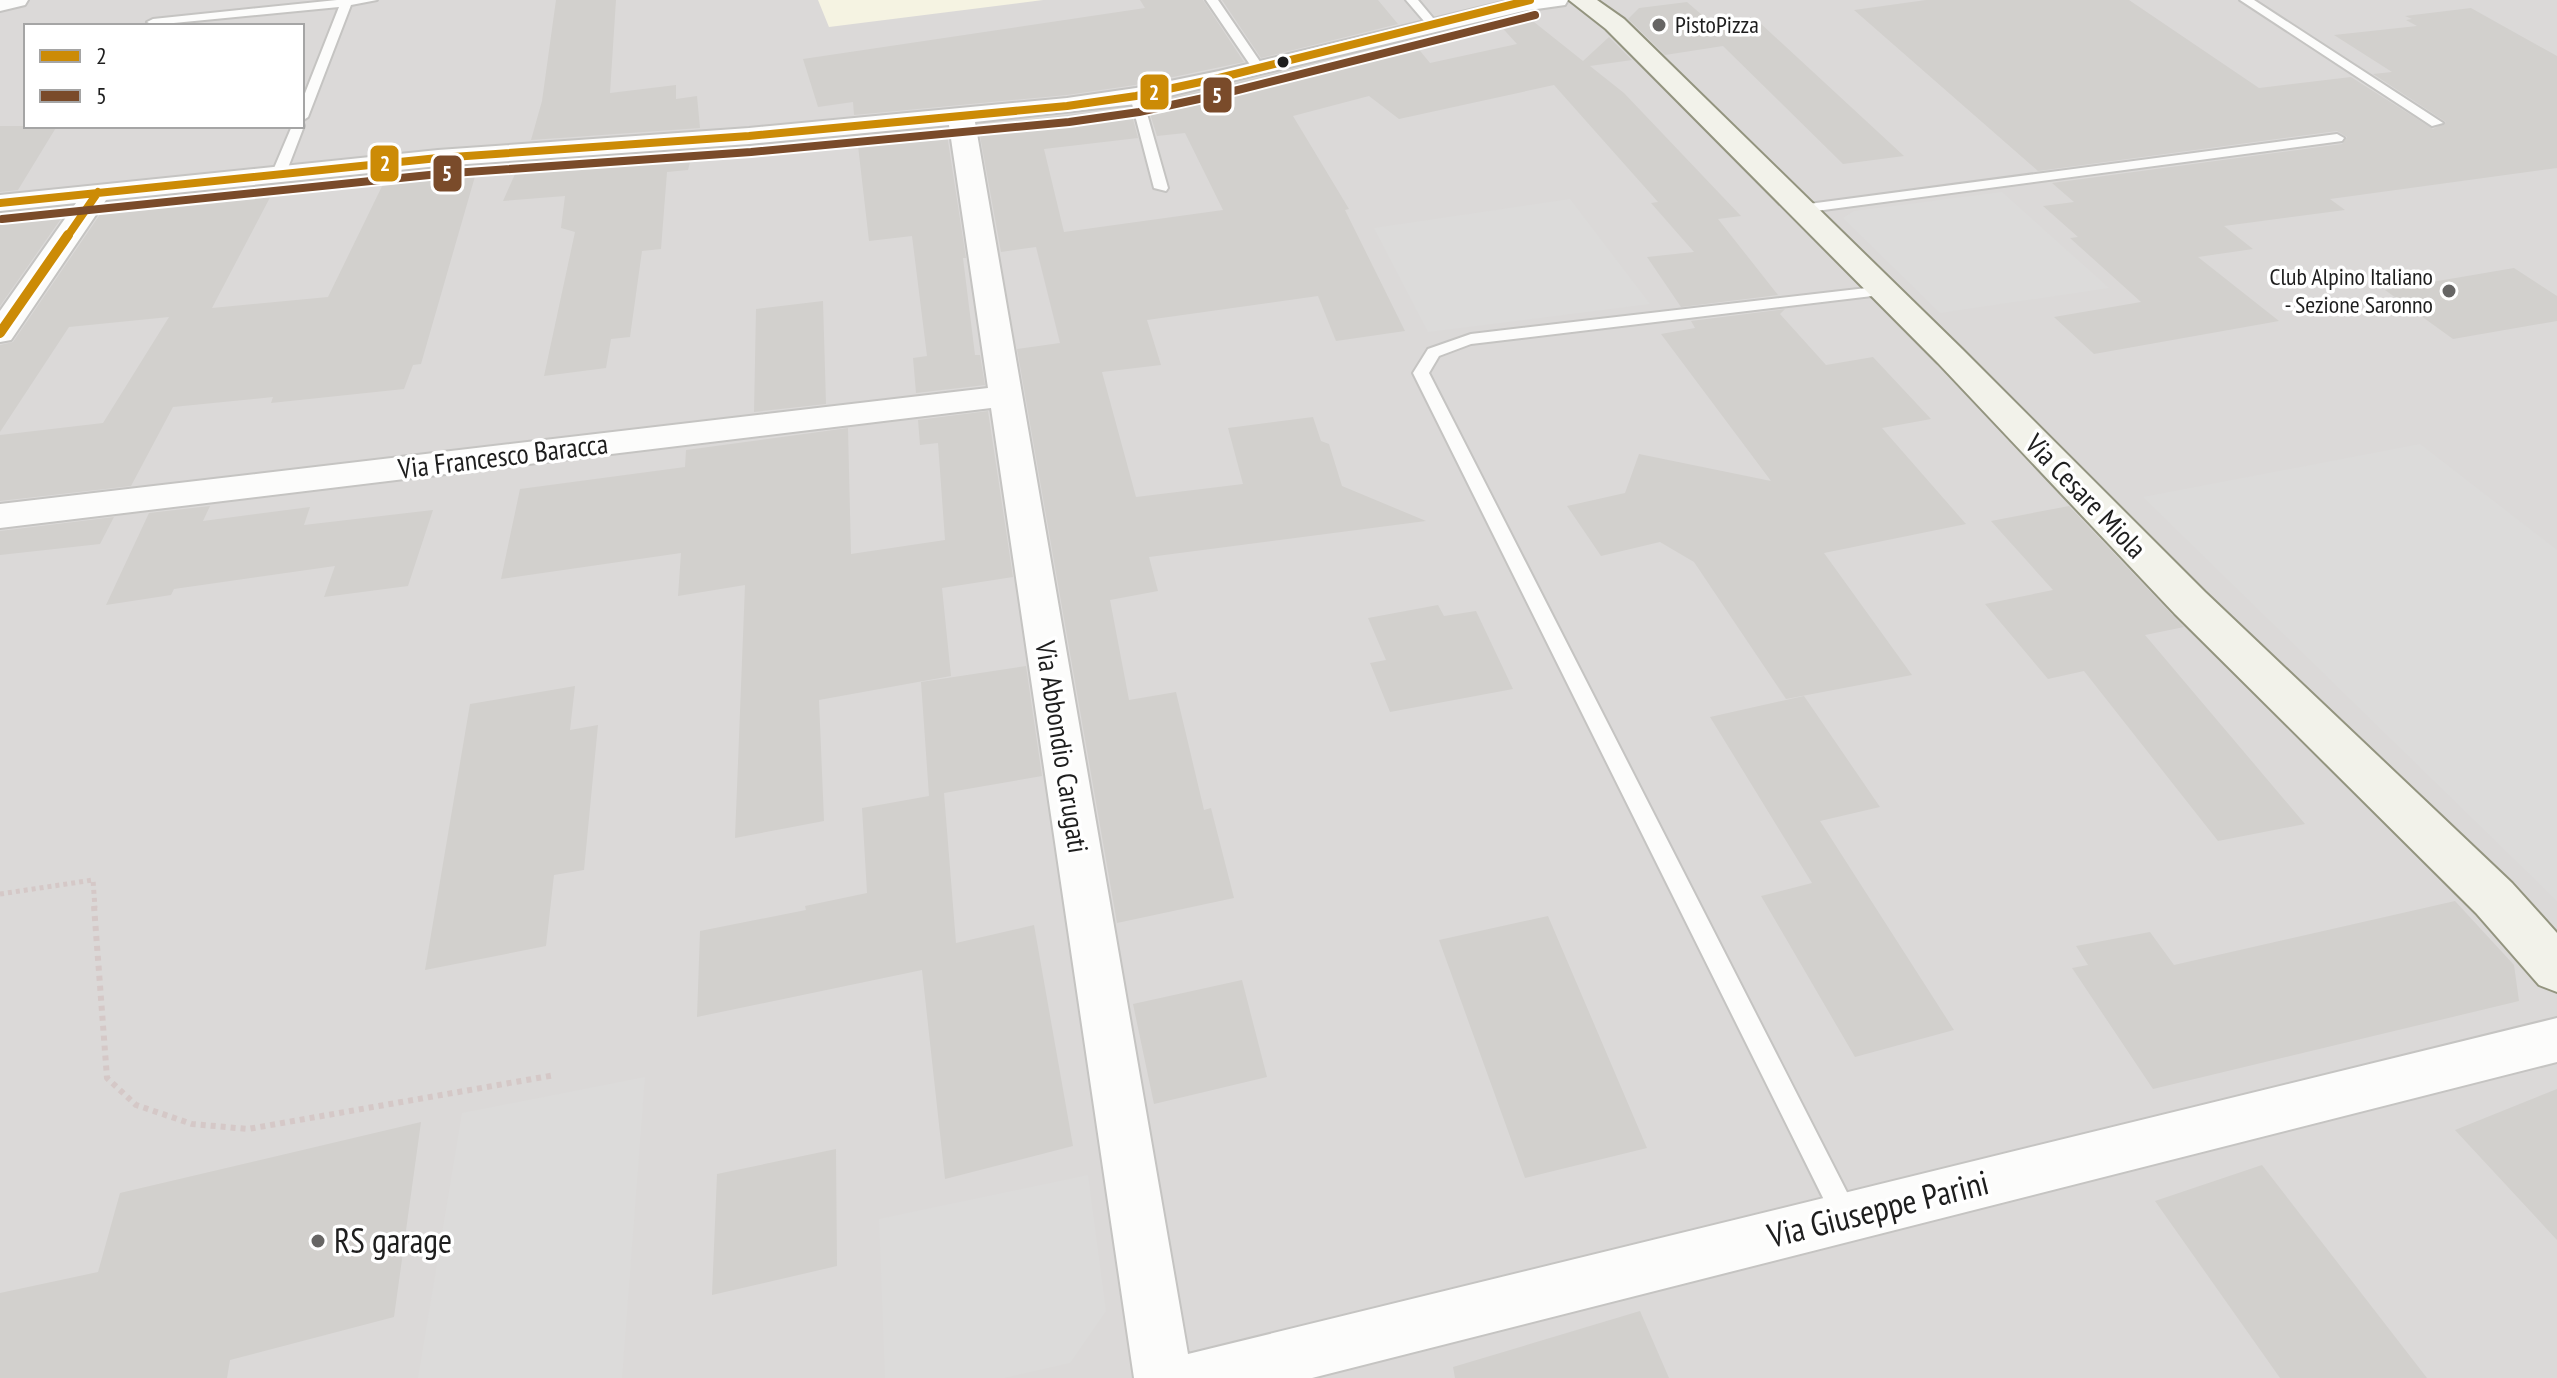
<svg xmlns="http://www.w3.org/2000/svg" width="2557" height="1378" font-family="'PT Sans Narrow',sans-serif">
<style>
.residential{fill:#dbd9d8;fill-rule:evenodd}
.education{fill:#f5f3e2}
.parking{fill:#dcdbda}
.building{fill:#d2d0cd}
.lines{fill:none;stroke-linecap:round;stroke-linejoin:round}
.lane-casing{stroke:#c5c4c2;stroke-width:4}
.street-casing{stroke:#c5c4c2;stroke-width:4}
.secondary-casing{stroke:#93947f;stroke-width:4}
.path-far1{stroke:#d5c8c7;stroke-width:5;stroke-dasharray:4 4;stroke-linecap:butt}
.path{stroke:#d5c8c7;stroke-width:6;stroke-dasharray:5 5;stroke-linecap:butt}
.lane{fill:#fcfcfb;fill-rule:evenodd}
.street{fill:#fcfcfb;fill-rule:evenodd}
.secondary{fill:#f2f2ea;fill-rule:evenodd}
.bus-1-far1-casing{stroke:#fff;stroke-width:12}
.bus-1-casing{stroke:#fff;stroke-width:15}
.bus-2-casing{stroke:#fff;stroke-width:12}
.bus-1-far1{stroke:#cc8b06;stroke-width:8}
.bus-1{stroke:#cc8b06;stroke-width:10}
.bus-2{stroke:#7a4b2a;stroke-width:8}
.poi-dot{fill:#666564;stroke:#fff;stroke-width:3}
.bus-dot{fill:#1e1e1e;stroke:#fff;stroke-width:3}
.labels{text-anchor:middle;stroke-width:7;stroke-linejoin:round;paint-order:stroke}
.far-poi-label{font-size:24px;fill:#1e1e1e;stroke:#fff;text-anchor:start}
.street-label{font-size:28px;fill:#1e1e1e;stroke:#fff}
.near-street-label{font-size:34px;fill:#1e1e1e;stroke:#fff}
.near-poi-label{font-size:34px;fill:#1e1e1e;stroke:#fff;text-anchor:start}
.line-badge{stroke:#fff;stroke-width:3}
.badge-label{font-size:22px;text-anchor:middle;font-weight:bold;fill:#fff}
</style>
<rect width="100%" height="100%" fill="#ece9e6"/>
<!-- residential -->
<path class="residential" d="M0 0H2557V1378H0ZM26 26H302V126H26Z"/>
<!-- education -->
<path class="education" d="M818 0H1043L829 27Z"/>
<!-- parking -->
<path class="parking" d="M2002 192 2109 288 1940 313 1843 218 1854 211Z
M1570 199 1650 304 1428 332 1374 228Z
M2420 444 2557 550V901L2143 497Z
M645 1077 622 1378H418L462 1113Z
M1088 1175 1106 1311 1070 1363 1004 1378H885L879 1219Z"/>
<!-- building -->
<path class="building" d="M556 0H616L610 93 676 85V99L697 96 700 128 531 140 542 101Z
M1140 0H1203L1244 62 1135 85 1067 95 854 115 853 102 818 107 803 59 1145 8Z
M1222 0H1378L1398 24 1261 58Z
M1926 0H2129L2259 88 2351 77 2433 129 2446 122 2373 74 2392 72 2334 35 2417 26 2406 20 2412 19 2405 16 2471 8 2557 56V168L2330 199 2345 210 2224 226 2253 249 2198 257 2279 321 2094 354 2054 317 2141 302 2070 238 2078 237 2043 206 2074 202 2052 183 2342 144 2347 137 2337 131 2038 171 1854 10Z
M1687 2 1717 28 1759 22 1904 156 1843 164 1723 46 1665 55 1628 19 1639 8Z
M1524 14 1583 61 1609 37 1632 60 1590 66 1624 93 1741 216 1718 219 1778 295 1681 307 1647 257 1694 252 1651 203 1658 202 1554 85 1399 119 1369 96 1293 116 1349 209 1345 210 1405 331 1336 341 1318 296 1147 320 1161 365 1102 372 1136 497 1243 484 1228 428 1313 417 1321 441 1329 444 1342 486 1426 521 1149 557 1158 591 1110 600 1129 700 1176 692 1204 810 1211 808 1234 898 1117 923 1017 349 1060 343 1036 247 1001 252 978 125 1130 108 1138 138 1044 149 1064 232 1223 210 1185 133 1157 136 1147 104 1412 41 1430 63 1517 44 1496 21Z
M0 126H57L18 190 0 192Z
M946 128 966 258H963L975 355H980L985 385 916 393 913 358 927 356 912 236 869 241 857 137Z
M693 151 688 170 667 172 661 249 642 251 630 337 611 339 606 368 544 376 575 232 561 228 565 196 503 201 520 163Z
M478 166 421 364 413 365 404 389 271 403 273 397 173 407 131 486 0 501V435L103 423 169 317 69 327 0 432V345L13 342 103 210 205 201 210 193 276 186 212 308 328 297 387 176Z
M65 213 0 306V220Z
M2514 268 2557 296V321L2453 339 2385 290Z
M823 301 826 404 754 412 756 309Z
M1785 309 1780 314 1826 365 1873 357 1931 419 1882 428 1966 524 1824 553 1912 675 1786 699 1694 562 1660 542 1601 556 1567 506 1625 493 1639 454 1771 481 1661 334 1695 328 1691 321Z
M988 411 1013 577 942 588 951 676 819 700 824 821 735 838 745 585 678 596 681 553 501 579 520 489 685 467 686 450 848 428 851 554 945 540 938 443 920 445 918 420Z
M210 506 203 521 310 507 304 525 433 510 408 586 324 597 335 566 174 589 171 595 106 605 149 513Z
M2069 506 2184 627 2145 635 2305 824 2218 841 2084 671 2048 679 1985 604 2053 590 1991 521Z
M114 517 100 544 0 555V531Z
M1438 605 1444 616 1476 611 1513 689 1390 712 1370 663 1386 660 1368 618Z
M1026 666 1042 776 944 793 956 943 1034 925 1073 1146 945 1179 922 970 697 1017 700 931 806 910 805 906 867 893 862 808 929 796 921 682Z
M575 686 570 730 598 725 584 870 554 875 546 946 425 970 470 704Z
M1804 696 1880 807 1820 821 1954 1030 1855 1057 1761 896 1812 883 1710 717Z
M2455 901 2514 965 2519 1001 2153 1089 2072 968 2088 965 2076 946 2150 932 2174 965Z
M1548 916 1647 1148 1525 1178 1439 940Z
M1242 980 1267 1077 1154 1104 1133 1004Z
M2557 1089V1240L2455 1130Z
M421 1122 394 1317 230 1360 227 1378H0V1293L98 1272 120 1193Z
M836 1149 837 1266 712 1295 717 1174Z
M2262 1165 2427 1378H2280L2155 1201Z
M1640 1311 1669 1378H1455L1453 1367Z"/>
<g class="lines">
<!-- lane casing -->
<g class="lane-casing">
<path id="lane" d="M337 0H377L351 5 308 117 302 121V101L339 7 153 25 147 22 153 19Z
M1206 0H1218L1265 69 1263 72H1255Z
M1406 0H1418L1438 24V28H1430Z
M2240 0H2254L2443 123 2432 126Z
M1136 92 1142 96 1168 188 1166 191 1154 188 1130 96Z
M303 123 304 126 286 173 274 176 272 173 292 126H302Z
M2337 134 2344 138 2342 141 1801 213 1794 209 1801 205Z
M1884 286 1892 291 1889 294 1471 344 1439 356 1429 373 1855 1208 1859 1217 1855 1226 1846 1230 1837 1226 1413 373 1428 349 1471 334Z"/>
</g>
<!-- street casing -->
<g class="street-casing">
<path id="street" d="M0 0H28L25 5 0 11Z
M1511 0H1568L1565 5 1523 11 1136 104 975 122 1188 1354 2557 1018V1062L1312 1378H1134L991 408 0 528V504L988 388 949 125 749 144 438 166 106 200 11 340 0 342V311L76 203 0 211V195L438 150 749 128 1067 98 1136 88 1219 71Z"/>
</g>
<!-- secondary casing -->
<g class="secondary-casing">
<path id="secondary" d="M1569 0H1597L1624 19 1962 349 2205 592 2512 883 2557 933V992L2539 985 2476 913 2175 614 1938 363 1606 29Z"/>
</g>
<!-- path-far1 -->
<path class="path-far1" d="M0 894 93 880 95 908"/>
<!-- path -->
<path class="path" d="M94 906 107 1078 136 1105 192 1124 248 1129 555 1075"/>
<!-- lane -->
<use href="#lane" class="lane"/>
<!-- street -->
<use href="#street" class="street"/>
<!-- secondary -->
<use href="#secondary" class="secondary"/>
<!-- bus-1-far1 casing -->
<g class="bus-1-far1-casing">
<path id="bus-1-far1" d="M0 203 438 158 749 136 1067 106 1136 96 1219 78 1530 0
M67 237 98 192"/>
</g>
<!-- bus-1 casing -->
<g class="bus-1-casing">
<path id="bus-1" d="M0 333 68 235"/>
</g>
<!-- bus-2 casing -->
<g class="bus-2-casing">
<path id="bus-2" d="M2 219 439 174 751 152 1069 122 1139 112 1222 94 1535 15"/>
</g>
<!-- bus-1-far1 -->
<use href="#bus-1-far1" class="bus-1-far1"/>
<!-- bus-1 -->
<use href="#bus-1" class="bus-1"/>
<!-- bus-2 -->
<use href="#bus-2" class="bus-2"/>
</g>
<!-- markers -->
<g class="poi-dot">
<circle cx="1659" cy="25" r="8"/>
<circle cx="2449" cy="291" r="8"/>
<circle cx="318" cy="1241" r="8"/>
</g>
<circle class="bus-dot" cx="1283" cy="62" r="7"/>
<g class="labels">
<!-- far-poi labels -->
<g class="far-poi-label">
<text x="1675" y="33">PistoPizza</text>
<text x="2433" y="285" text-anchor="end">Club Alpino Italiano<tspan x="2433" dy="28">- Sezione Saronno</tspan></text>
</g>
<!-- street labels -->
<g class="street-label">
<text transform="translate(503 456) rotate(-7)" y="10">Via Francesco Baracca</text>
<text transform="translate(2086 496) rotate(46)" y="10">Via Cesare Miola</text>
<text transform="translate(1062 747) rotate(81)" y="10">Via Abbondio Carugati</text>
</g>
<!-- near-street labels -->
<g class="near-street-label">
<text transform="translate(1878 1209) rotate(-14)" y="12">Via Giuseppe Parini</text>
</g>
<!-- near-poi labels -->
<g class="near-poi-label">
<text x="334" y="1253">RS garage</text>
</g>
</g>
<g class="line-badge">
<rect x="1139" y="73" width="31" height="38" rx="8" fill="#cc8b06"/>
<rect x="1202" y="76" width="31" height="38" rx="8" fill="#7a4b2a"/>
<rect x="369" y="144" width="31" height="39" rx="8" fill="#cc8b06"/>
<rect x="432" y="154" width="31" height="39" rx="8" fill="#7a4b2a"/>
</g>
<g class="badge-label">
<text x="1154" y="100">2</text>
<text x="1217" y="103">5</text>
<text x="385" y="171">2</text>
<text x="447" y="181">5</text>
</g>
<!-- legend -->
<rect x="24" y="24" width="280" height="104" fill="#ffffff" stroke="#a5a5a5" stroke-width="2"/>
<rect x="40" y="50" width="40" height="12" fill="#cc8b06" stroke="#a5a5a5" stroke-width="2"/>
<text x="96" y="64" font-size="24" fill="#1e1e1e">2</text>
<rect x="40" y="90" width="40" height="12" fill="#7a4b2a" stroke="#a5a5a5" stroke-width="2"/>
<text x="96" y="104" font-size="24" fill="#1e1e1e">5</text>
</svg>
